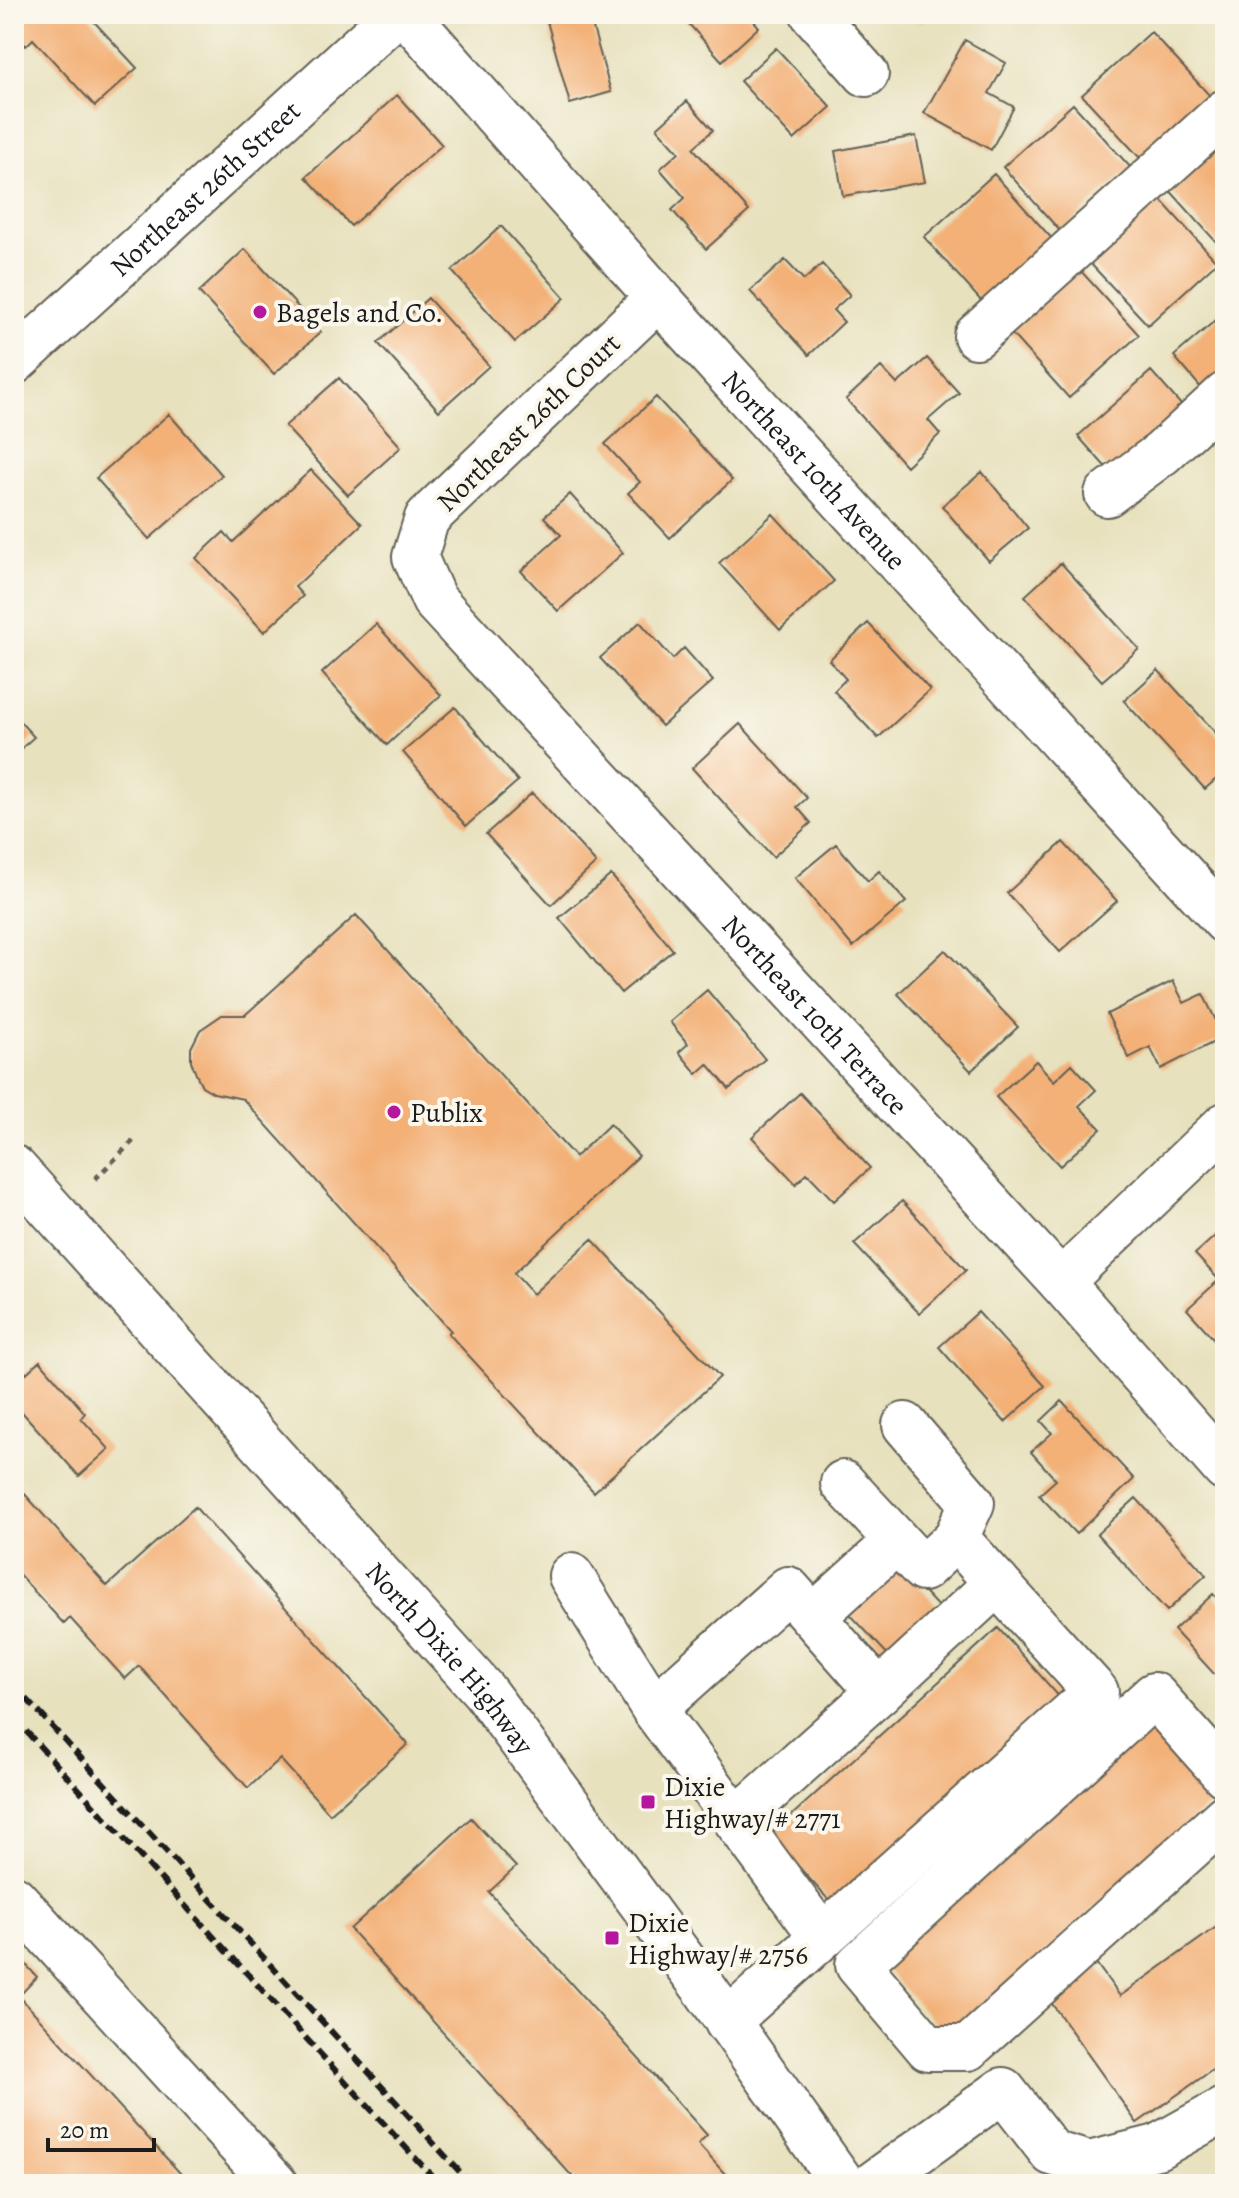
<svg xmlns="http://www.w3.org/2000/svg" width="1239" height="2198" font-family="Alegreya,serif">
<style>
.building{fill:#f3b077}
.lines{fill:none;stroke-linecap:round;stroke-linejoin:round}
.minor-casing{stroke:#636155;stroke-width:48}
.major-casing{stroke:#636155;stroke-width:48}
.path{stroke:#636155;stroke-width:5;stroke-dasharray:6 6;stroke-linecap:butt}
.minor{stroke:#fff;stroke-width:44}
.major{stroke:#fff;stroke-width:44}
.rail{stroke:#1c1c1c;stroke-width:6;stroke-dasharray:12 6;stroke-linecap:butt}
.poi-dot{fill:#b5179e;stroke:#fbf7ec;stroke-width:3}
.labels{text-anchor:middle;stroke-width:8;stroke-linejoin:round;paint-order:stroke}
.street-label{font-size:28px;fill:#1c1c1c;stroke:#fbf7ec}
.poi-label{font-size:28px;fill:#1c1c1c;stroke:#fbf7ec;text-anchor:start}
</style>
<rect width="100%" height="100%" fill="#fbf7ec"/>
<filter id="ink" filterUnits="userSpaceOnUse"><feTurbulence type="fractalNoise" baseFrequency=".0125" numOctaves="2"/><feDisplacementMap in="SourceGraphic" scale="16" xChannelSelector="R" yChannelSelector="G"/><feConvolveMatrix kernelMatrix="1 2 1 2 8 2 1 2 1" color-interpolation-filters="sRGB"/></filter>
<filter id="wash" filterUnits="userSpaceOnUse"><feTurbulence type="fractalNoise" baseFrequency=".006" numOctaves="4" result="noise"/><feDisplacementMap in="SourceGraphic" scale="32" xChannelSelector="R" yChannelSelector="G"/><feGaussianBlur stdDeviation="1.8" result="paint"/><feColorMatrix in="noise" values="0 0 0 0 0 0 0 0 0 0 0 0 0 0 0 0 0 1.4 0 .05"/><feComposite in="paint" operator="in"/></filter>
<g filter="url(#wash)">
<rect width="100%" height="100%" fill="#e7e1be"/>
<g id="blocks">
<!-- building -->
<path class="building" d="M14 14H87L137 68 95 106 33 39 26 46 14 33V27L17 24Z
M545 14H589L611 92 570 104Z
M680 14H748L759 27 722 61Z
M912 14H928L920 22Z
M1065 14H1081L1071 22Z
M1151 32 1210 96 1141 159 1082 95Z
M965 40 1006 63 989 93 1014 107 991 150 924 113Z
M776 48 831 107 794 140 740 81Z
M397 95 442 145 351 226 306 177Z
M687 101 713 130 693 148 749 211 706 249 672 210 685 198 660 169 679 152 657 128Z
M1073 104 1131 168 1061 232 1003 167Z
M916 136 925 182 843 196 835 151Z
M1225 136V252L1167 187Z
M994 174 1054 241 983 303 924 237Z
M1158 197 1217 262 1148 325 1088 261Z
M501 226 565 298 515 342 452 271Z
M245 249 321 332 274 374 199 292Z
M785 260 804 280 822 264 850 295 833 310 844 322 809 355 750 291Z
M1080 270 1139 335 1069 398 1010 332Z
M428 298 489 366 439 411 378 343Z
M1225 312V381L1208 396 1174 356Z
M927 358 959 393 928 420 940 434 906 466 846 399 881 367 897 384Z
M1151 371 1191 416 1118 481 1078 436Z
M339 378 401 447 348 495 285 426Z
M656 397 732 480 670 538 628 493 640 482 605 444Z
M169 414 222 475 149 539 96 478Z
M311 470 362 524 295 587 303 596 264 632 196 558 224 532 233 542Z
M982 472 1028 528 989 561 942 506Z
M570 494 623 553 558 611 521 571 561 535 544 517Z
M773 514 834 581 780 630 719 563Z
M1061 563 1139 649 1102 681 1025 596Z
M640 622 673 659 684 648 713 681 662 726 600 658Z
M868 623 930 690 878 738 834 691 846 679 829 660Z
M376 624 441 695 387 745 322 673Z
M1158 670 1225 743V771L1205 789 1124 701Z
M455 707 518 781 466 826 403 752Z
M14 715 34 737 14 755Z
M740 724 807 798 797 807 811 823 773 857 692 768Z
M532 793 596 863 551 905 486 834Z
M1063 842 1117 901 1060 952 1007 893Z
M836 844 868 881 879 871 906 902 853 947 795 878Z
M611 875 673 950 621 993 559 918Z
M356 915 575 1157 610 1124 639 1156 514 1273 533 1294 592 1239 720 1377 594 1492 448 1333 451 1331 243 1099 214 1093 202 1086 196 1074 191 1061V1048L200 1030 222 1015H245Z
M945 950 1018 1027 971 1071 898 994Z
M1173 981 1184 1003 1203 994 1224 1037 1161 1069 1150 1047 1129 1058 1107 1014Z
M707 990 765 1059 729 1089 708 1064 697 1074 679 1052 688 1044 670 1022Z
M1036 1061 1054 1081 1072 1064 1096 1090 1079 1106 1101 1129 1060 1166 996 1097Z
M800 1093 870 1168 834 1201 807 1173 796 1184 752 1137Z
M902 1201 966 1270 919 1313 854 1244Z
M1225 1227V1343L1221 1347 1187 1309 1219 1280 1195 1254Z
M978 1312 1045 1386 1005 1422 939 1347Z
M40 1361 85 1413 81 1418 109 1449 79 1476 14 1403V1384Z
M1062 1401 1134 1479 1076 1534 1039 1495 1056 1480 1031 1452 1052 1433 1041 1421Z
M14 1482 107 1586 195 1507 408 1744 330 1814 280 1759 248 1788 139 1666 125 1679 70 1618 64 1624 14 1569Z
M1136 1498 1206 1575 1167 1611 1097 1534Z
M898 1564 943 1612 892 1659 847 1611Z
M1213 1594 1225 1607V1686L1174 1630Z
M998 1628 1063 1701 835 1907 770 1835Z
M1150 1723 1217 1797 949 2039 882 1965Z
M471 1818 516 1867 489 1892 707 2135 698 2144 734 2184H579L350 1929Z
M1225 1921V2061L1137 2123 1045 1994 1093 1959 1120 1996Z
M14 1951 37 1977 19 1996 190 2184H28L14 2169Z"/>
</g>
</g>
<g filter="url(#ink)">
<use href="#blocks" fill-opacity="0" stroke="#636155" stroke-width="2"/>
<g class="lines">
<!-- minor casing -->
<g class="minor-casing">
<g id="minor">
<path id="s1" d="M406 14 658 298 1225 921"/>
<path d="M813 14 866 74"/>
<path id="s2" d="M658 298 427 518 415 557 434 600 1061 1282 1225 1469"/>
<path d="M976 336 1225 112"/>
<path id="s3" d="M14 362 396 14"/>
<path d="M1107 494 1162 453 1225 395"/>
<path d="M1061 1282 1225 1125"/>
<path d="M905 1425 972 1503 956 1538"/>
<path d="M571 1576 654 1709 822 1937"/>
<path d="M813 1617 897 1541"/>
<path d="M879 1692 997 1583"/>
<path d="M654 1709 788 1589 879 1692 736 1820"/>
<path d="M1225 1775 1154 1695 858 1965 928 2048H968L1225 1817"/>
<path d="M14 1898 275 2184"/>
<path d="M727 2022 1096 1692 956 1538 923 1569 843 1483"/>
<path d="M873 2184 1003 2090 1052 2153 1089 2164 1157 2147 1225 2109"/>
</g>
</g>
<!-- major casing -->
<g class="major-casing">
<g id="major">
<path id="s4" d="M14 1168 484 1691 704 1988 843 2184"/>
</g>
</g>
<!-- path -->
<path class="path" d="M95 1179 135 1139"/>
<!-- minor -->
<use href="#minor" class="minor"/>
<!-- major -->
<use href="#major" class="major"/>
<!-- rail -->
<path class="rail" d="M14 1685 471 2184
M14 1718 439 2184"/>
</g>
</g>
<!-- markers -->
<g class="poi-dot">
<circle cx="260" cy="312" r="8"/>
<circle cx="394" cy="1112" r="8"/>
<rect x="640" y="1794" width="16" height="16" rx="4"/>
<rect x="604" y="1930" width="16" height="16" rx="4"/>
</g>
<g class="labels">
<!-- street labels -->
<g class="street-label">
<text dy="10" stroke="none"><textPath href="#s3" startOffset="258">Northeast 26th Street</textPath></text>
<text transform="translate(528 422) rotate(-44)" y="10">Northeast 26th Court</text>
<text dy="10" stroke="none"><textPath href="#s1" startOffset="612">Northeast 10th Avenue</textPath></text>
<text dy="10" stroke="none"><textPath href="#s2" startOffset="970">Northeast 10th Terrace</textPath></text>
<text dy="10" stroke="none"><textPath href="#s4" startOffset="656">North Dixie Highway</textPath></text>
</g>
<!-- poi labels -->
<g class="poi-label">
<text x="276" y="322">Bagels and Co.</text>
<text x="410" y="1122">Publix</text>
<text x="664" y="1796">Dixie<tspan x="664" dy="32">Highway/# 2771</tspan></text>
<text x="628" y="1932">Dixie<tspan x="628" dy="32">Highway/# 2756</tspan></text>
</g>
</g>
<!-- margin -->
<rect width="1239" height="2198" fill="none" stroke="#fbf7ec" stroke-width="48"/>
<!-- scale -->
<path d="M48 2138v12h106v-12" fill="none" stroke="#1c1c1c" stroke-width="4"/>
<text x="60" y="2138" font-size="24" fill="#1c1c1c" stroke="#fbf7ec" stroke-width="6" paint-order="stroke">20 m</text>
</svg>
